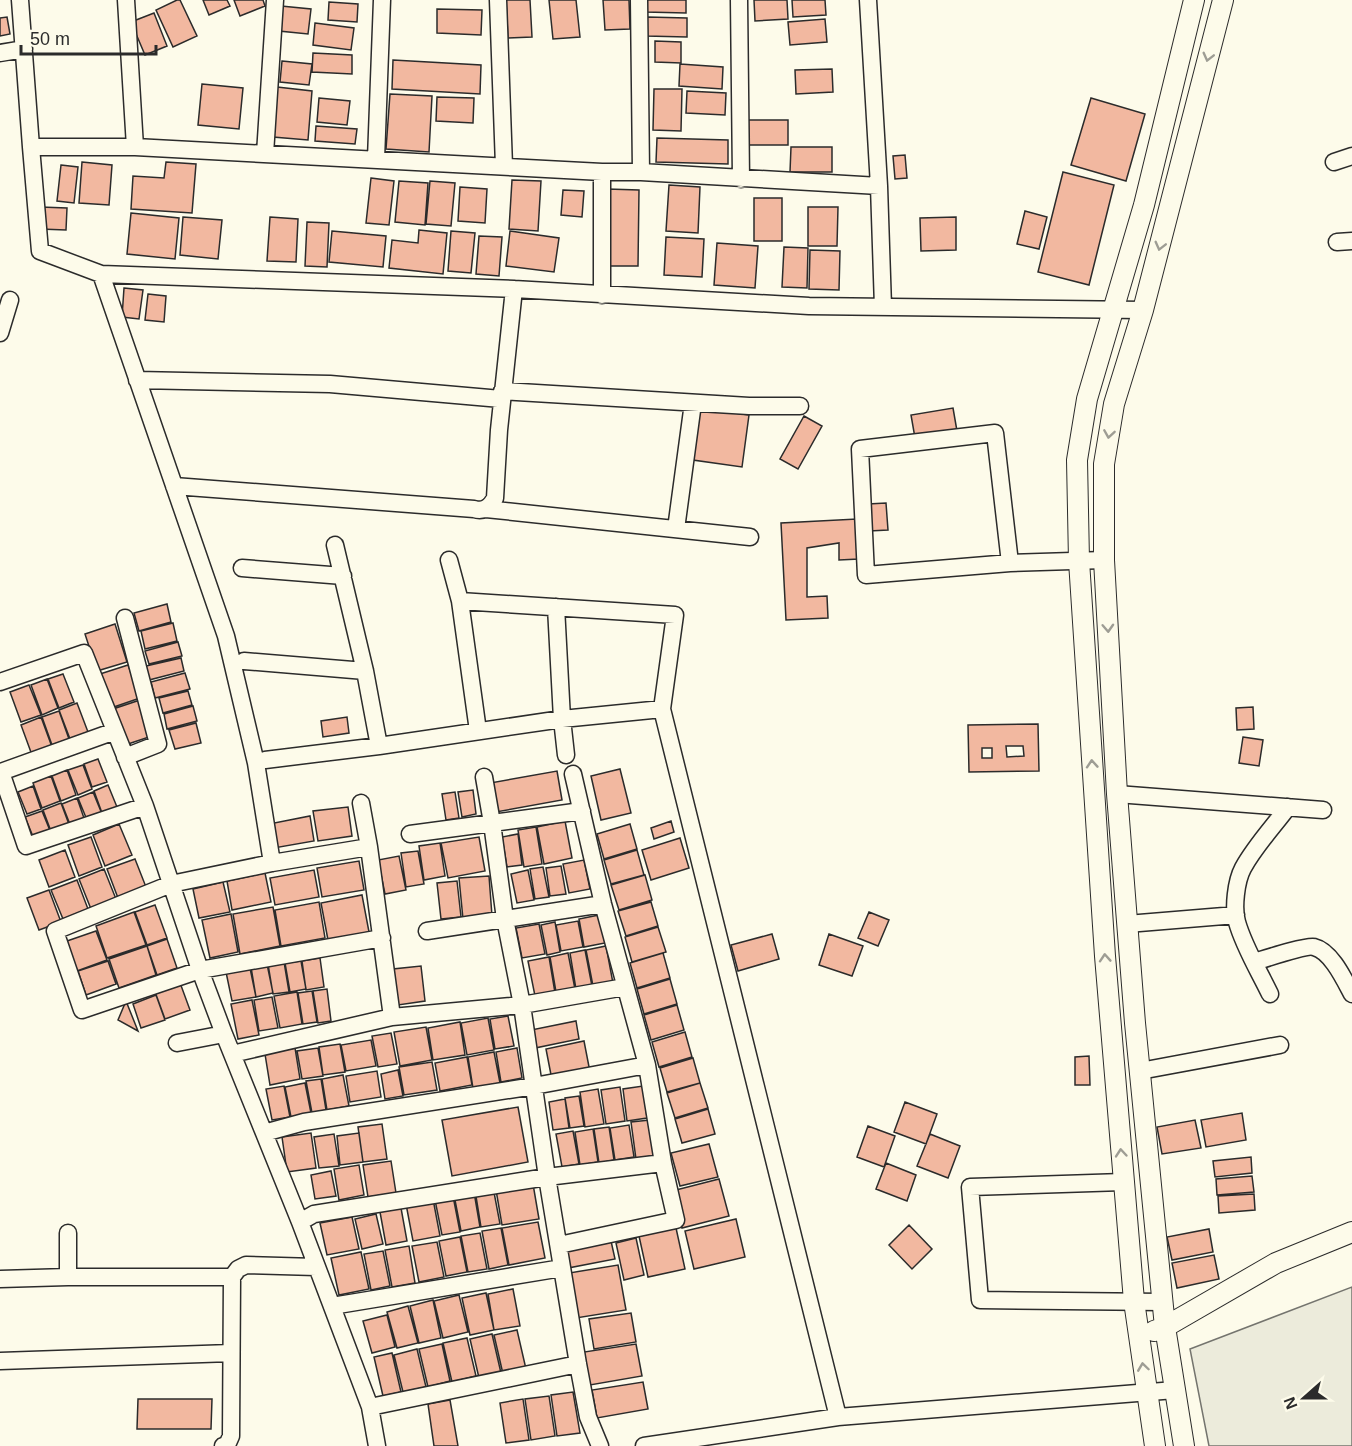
<svg xmlns="http://www.w3.org/2000/svg" width="1352" height="1446" font-family="Arial,sans-serif">
<style>
.green{fill:#ecebdb;stroke:#74746e;stroke-width:1.5}
.building{fill:#f2b8a0;stroke:#2b2b2b;stroke-width:1.5;fill-rule:evenodd}
.lines{fill:none;stroke-linecap:round;stroke-linejoin:round}
.minor-casing{stroke:#2b2b2b;stroke-width:19}
.tertiary-casing{stroke:#2b2b2b;stroke-width:22}
.minor{stroke:#fdfbea;stroke-width:16}
.tertiary{stroke:#fdfbea;stroke-width:20}
.oneway{stroke:#9e9d94}
</style>
<rect width="100%" height="100%" fill="#fdfbea"/>
<!-- green -->
<path class="green" d="M1352 1287V1446H1209L1190 1349Z"/>
<!-- building -->
<path class="building" d="M177 0H180L197 36 173 47 156 10Z
M203 0H227L230 6 209 15Z
M234 0H263L265 6 240 16Z
M506 0H530L532 37 508 38Z
M549 0H576L580 37 553 39Z
M603 0H629L630 29 605 30Z
M645 0H686V13L645 12Z
M754 0H787L788 19 755 21Z
M792 0H825L826 15 793 17Z
M329 2 358 4 357 22 328 20Z
M281 6 311 9 308 34 279 31Z
M437 9 482 10 481 35 437 33Z
M154 13 167 46 145 55 131 22Z
M7 17 10 34 0 36V18Z
M647 17 687 18V37L646 36Z
M825 19 827 42 790 45 788 22Z
M315 23 354 28 351 50 313 45Z
M655 41 681 42V63L655 62Z
M313 53 352 55V74L312 72Z
M393 60 481 65 480 94 392 89Z
M282 61 312 64 309 85 280 82Z
M680 64 723 67 722 89 679 86Z
M832 69 833 92 796 94 795 70Z
M202 84 243 88 239 129 198 125Z
M277 87 312 91 308 140 273 137Z
M654 89H682L681 131 653 130Z
M687 91 726 93 725 115 686 113Z
M390 94 432 96 429 152 386 149Z
M437 97 474 98 473 123 436 121Z
M319 98 350 101 347 125 317 122Z
M1091 98 1145 114 1126 181 1071 165Z
M748 120H788V145H748Z
M316 126 357 129 355 144 315 141Z
M657 138 728 140V164L656 162Z
M791 147H832V172H790Z
M905 155 907 178 895 179 893 156Z
M82 162 112 165 109 205 79 203Z
M166 162 196 164 192 213 131 209 133 176 164 178Z
M61 165 78 167 74 203 57 201Z
M1063 172 1114 185 1089 285 1038 272Z
M371 178 394 181 389 225 366 223Z
M512 180 541 181 538 231 509 229Z
M399 181 428 183 425 225 395 222Z
M430 181 455 183 451 226 426 224Z
M669 185 700 187 698 233 666 231Z
M460 187 487 189 485 223 458 221Z
M607 189 639 190 638 266H606Z
M563 190 584 191 582 217 561 215Z
M754 198H782V241H754Z
M40 207 67 208 66 230 40 229Z
M808 207H838L837 246H808Z
M1025 211 1047 217 1039 249 1017 244Z
M131 213 179 218 175 259 127 254Z
M183 217 222 220 218 259 180 255Z
M270 217 298 219 296 262 267 261Z
M956 217V250L921 251 920 218Z
M307 222 329 223 327 267 305 266Z
M419 230 447 233 443 274 389 268 392 240 418 243Z
M332 231 386 236 383 267 329 262Z
M451 231 475 233 471 273 448 271Z
M510 231 559 238 554 272 506 266Z
M479 236 502 237 499 276 476 274Z
M666 237 704 239 702 277 664 275Z
M717 243 758 246 755 288 714 285Z
M784 247 808 248 807 288 782 287Z
M810 250 840 251 839 290 809 289Z
M124 288 143 290 139 319 122 317Z
M148 294 166 296 164 322 145 320Z
M700 408 749 415 742 467 693 460Z
M953 408 957 431 915 438 911 415Z
M804 416 822 426 798 469 780 459Z
M886 503 888 530 869 531 868 504Z
M857 519 859 559 839 560V543L807 548V597L827 596 828 618 786 620 781 523Z
M167 604 171 622 139 631 134 613Z
M173 623 177 641 145 649 141 631Z
M115 624 127 662 97 671 85 634Z
M178 642 182 656 149 664 145 651Z
M181 658 184 671 149 680 146 666Z
M128 665 140 698 111 708 100 674Z
M185 673 190 689 155 698 151 682Z
M63 674 74 702 59 708 48 679Z
M47 679 58 708 42 715 31 685Z
M29 685 41 715 21 722 10 692Z
M188 691 192 705 163 713 159 698Z
M140 700 152 736 125 745 113 709Z
M77 703 88 732 70 739 59 710Z
M193 706 197 721 167 729 164 714Z
M1253 707 1254 729 1237 730 1236 708Z
M59 711 69 739 52 745 42 717Z
M41 717 52 747 32 755 21 725Z
M347 717 349 733 323 737 321 721Z
M196 723 201 743 175 749 169 730Z
M1038 724 1039 771 969 772 968 725ZM1006 746H1023L1024 756 1007 757ZM982 748H992V758H982Z
M1243 737 1263 740 1259 766 1239 763Z
M98 759 107 782 92 787 84 764Z
M83 765 92 789 78 795 68 770Z
M620 769 631 813 601 820 591 776Z
M67 770 76 795 61 801 52 776Z
M557 771 562 800 496 812 490 783Z
M51 776 60 801 42 808 33 783Z
M108 785 117 807 102 813 94 791Z
M33 786 41 809 27 814 18 792Z
M473 790 476 814 462 817 458 792Z
M93 792 102 814 87 820 78 798Z
M455 792 459 818 446 820 442 794Z
M77 798 85 821 71 827 62 804Z
M61 803 70 827 52 834 43 810Z
M348 807 352 836 318 841 313 811Z
M42 811 51 833 34 839 25 817Z
M310 816 314 841 274 848 269 824Z
M565 821 572 858 544 864 537 827Z
M671 821 674 832 654 839 651 828Z
M119 824 132 855 105 866 93 835Z
M630 824 637 849 604 859 597 834Z
M536 827 542 864 524 867 518 830Z
M518 834 522 865 507 867 502 837Z
M91 837 102 867 79 876 68 845Z
M479 837 485 871 448 878 441 843Z
M680 838 689 868 651 880 642 850Z
M440 843 445 876 424 880 419 846Z
M65 850 75 877 49 887 39 860Z
M637 850 644 875 611 884 604 860Z
M418 851 424 884 406 887 401 853Z
M399 856 406 890 385 894 378 860Z
M135 859 146 887 118 898 107 869Z
M584 860 590 889 569 893 563 864Z
M359 861 364 890 322 897 317 868Z
M561 866 566 894 550 896 546 868Z
M543 867 549 897 535 899 530 869Z
M104 869 116 899 91 909 79 879Z
M314 870 319 897 275 905 270 878Z
M528 870 534 900 517 903 511 874Z
M265 873 271 902 232 910 227 881Z
M645 875 652 900 619 910 611 885Z
M489 876 492 916 463 919 459 878Z
M77 880 88 909 63 919 51 890Z
M457 881 461 917 441 919 437 883Z
M223 882 230 912 199 918 193 889Z
M49 890 61 922 39 930 27 898Z
M362 895 369 932 328 940 321 903Z
M319 902 325 938 281 946 275 910Z
M651 902 658 926 626 936 618 911Z
M155 905 167 938 147 945 135 912Z
M273 907 280 946 240 954 233 914Z
M134 912 146 945 107 958 96 926Z
M869 912 889 920 878 946 858 938Z
M231 914 238 952 210 958 202 920Z
M599 915 605 943 584 947 579 919Z
M578 921 583 947 561 951 556 925Z
M555 922 560 952 547 955 541 925Z
M539 924 545 954 522 958 516 928Z
M658 927 666 952 632 962 625 937Z
M96 931 107 960 77 971 67 941Z
M772 934 779 959 738 971 731 945Z
M829 934 863 946 852 976 819 965Z
M167 939 177 968 157 975 147 946Z
M147 946 156 975 119 988 109 959Z
M606 946 613 983 593 986 586 950Z
M585 950 592 986 576 989 570 953Z
M568 953 575 989 556 992 550 957Z
M663 953 670 978 637 988 630 963Z
M549 957 555 993 535 996 528 961Z
M320 958 324 987 306 990 302 961Z
M108 961 116 984 86 995 78 971Z
M301 961 306 989 290 992 285 963Z
M284 962 289 992 273 994 268 964Z
M267 964 273 993 256 997 251 967Z
M421 966 425 1001 398 1005 393 969Z
M250 968 256 997 232 1001 226 972Z
M670 979 677 1004 644 1014 637 989Z
M179 980 190 1010 165 1019 154 989Z
M327 989 331 1021 318 1023 313 991Z
M312 991 317 1022 303 1024 298 993Z
M297 992 302 1024 280 1028 274 996Z
M156 995 165 1020 141 1028 133 1004Z
M272 997 278 1028 259 1031 254 1000Z
M252 1000 259 1035 238 1039 231 1004Z
M126 1001 138 1031 118 1020Z
M677 1005 684 1030 651 1040 644 1015Z
M508 1016 514 1046 495 1049 490 1019Z
M488 1018 494 1050 467 1055 461 1023Z
M576 1021 579 1039 535 1048 531 1030Z
M460 1022 465 1055 433 1060 428 1028Z
M426 1027 432 1060 400 1066 394 1032Z
M685 1032 692 1057 659 1067 652 1042Z
M391 1033 397 1064 378 1067 372 1036Z
M371 1040 376 1066 346 1071 341 1045Z
M584 1041 590 1072 552 1080 546 1049Z
M340 1044 345 1072 323 1075 319 1047Z
M295 1048 300 1079 270 1085 265 1054Z
M318 1048 323 1076 302 1079 297 1051Z
M517 1048 522 1078 501 1082 496 1052Z
M494 1052 500 1083 473 1088 468 1057Z
M1089 1056 1090 1085H1075V1057Z
M467 1057 472 1085 440 1091 435 1063Z
M693 1058 700 1083 667 1092 660 1068Z
M432 1062 437 1090 404 1095 399 1067Z
M398 1070 403 1096 385 1099 381 1074Z
M377 1071 381 1097 350 1102 346 1076Z
M343 1075 349 1106 327 1110 322 1079Z
M321 1079 326 1110 312 1113 306 1081Z
M305 1083 311 1113 291 1117 285 1087Z
M700 1083 708 1108 675 1118 667 1093Z
M284 1086 290 1117 272 1120 266 1089Z
M643 1086 647 1118 627 1121 623 1089Z
M620 1087 625 1121 606 1124 601 1090Z
M598 1089 604 1124 585 1127 580 1092Z
M579 1096 584 1126 570 1128 565 1098Z
M565 1099 569 1128 553 1130 549 1102Z
M905 1102 937 1114 926 1144 894 1132Z
M518 1107 528 1162 452 1176 442 1120Z
M708 1109 715 1134 682 1143 675 1119Z
M1242 1113 1246 1140 1206 1147 1201 1120Z
M650 1120 656 1155 636 1159 631 1122Z
M1195 1120 1201 1148 1162 1154 1157 1127Z
M382 1124 387 1159 363 1162 358 1127Z
M629 1125 634 1157 615 1160 610 1128Z
M868 1126 895 1136 884 1167 857 1157Z
M609 1127 614 1160 599 1163 594 1129Z
M593 1129 598 1162 580 1165 575 1132Z
M573 1131 579 1164 562 1167 556 1134Z
M311 1133 316 1168 287 1172 282 1137Z
M359 1133 363 1162 340 1165 337 1136Z
M334 1134 339 1166 319 1168 314 1137Z
M930 1134 960 1146 948 1178 917 1166Z
M709 1144 718 1177 680 1186 671 1153Z
M1251 1157 1252 1173 1215 1177 1213 1161Z
M391 1161 396 1193 368 1197 363 1165Z
M886 1163 916 1175 907 1201 876 1189Z
M359 1165 364 1195 339 1200 334 1169Z
M331 1171 336 1196 315 1199 311 1175Z
M1252 1176 1254 1192 1217 1195 1216 1179Z
M719 1179 729 1216 682 1228 672 1191Z
M533 1184 539 1219 502 1225 496 1190Z
M493 1187 500 1224 481 1227 475 1190Z
M474 1192 480 1227 461 1231 454 1195Z
M1254 1194 1255 1210 1219 1213 1218 1196Z
M453 1196 460 1232 442 1235 435 1200Z
M433 1199 440 1236 413 1241 406 1204Z
M401 1208 407 1241 386 1245 380 1212Z
M376 1214 383 1244 362 1249 355 1219Z
M352 1217 359 1249 327 1255 320 1223Z
M736 1219 745 1257 694 1269 685 1231Z
M538 1222 545 1258 509 1265 502 1228Z
M909 1225 932 1249 912 1269 889 1245Z
M501 1228 508 1265 489 1269 482 1231Z
M676 1228 685 1269 648 1277 639 1236Z
M1209 1229 1213 1252 1172 1260 1167 1237Z
M480 1233 487 1269 468 1272 461 1236Z
M460 1237 467 1272 446 1276 439 1241Z
M636 1238 644 1275 624 1280 616 1243Z
M611 1241 615 1259 568 1268 565 1251Z
M437 1242 444 1277 419 1282 412 1246Z
M409 1246 415 1283 392 1287 385 1250Z
M383 1251 390 1286 371 1290 364 1254Z
M361 1252 369 1289 339 1295 331 1258Z
M1214 1255 1219 1279 1177 1288 1172 1263Z
M618 1265 626 1310 576 1318 569 1273Z
M513 1289 520 1326 494 1330 488 1294Z
M486 1293 494 1330 470 1335 462 1298Z
M459 1295 468 1332 443 1338 434 1301Z
M433 1300 441 1338 419 1343 410 1306Z
M408 1306 418 1343 397 1348 387 1312Z
M631 1313 636 1342 594 1349 589 1319Z
M387 1315 395 1347 372 1353 363 1321Z
M517 1330 526 1369 503 1374 494 1335Z
M492 1334 501 1373 479 1378 470 1339Z
M467 1338 476 1376 452 1382 443 1343Z
M442 1344 450 1381 428 1387 419 1349Z
M636 1344 642 1376 590 1385 584 1352Z
M417 1349 426 1387 403 1392 394 1355Z
M392 1353 401 1392 383 1396 374 1357Z
M643 1382 648 1409 597 1418 592 1390Z
M573 1392 580 1433 557 1436 551 1395Z
M549 1396 555 1436 531 1440 525 1399Z
M138 1399H212L211 1429H137Z
M523 1399 529 1440 506 1443 500 1403Z
M450 1400 458 1446H434L428 1404Z"/>
<g class="lines">
<!-- minor casing -->
<g class="minor-casing">
<path id="minor" d="M20 0 31 147 40 251 101 274 514 289 809 306 1143 310
M126 0 135 147
M498 0 504 166
M639 0 641 172
M739 0 741 179
M868 0 879 186 883 307
M0 53 24 49
M31 147H135L602 172H641L879 186
M265 154 275 0
M376 159 382 0
M1334 162 1352 156
M1337 242 1352 241
M101 274 226 636 256 763 272 863
M602 295V172
M0 333 10 300
M137 380 330 384 501 399
M502 391 749 406H800
M174 486 474 509C484 512 490 507 495 498L499 430 514 289
M486 509 750 537
M676 529 693 403
M335 545 365 671 379 746
M449 560 460 601 478 731
M1010 563 995 433 860 449 866 575 1010 563 1104 560
M242 568 343 576
M460 601 675 615 662 709 838 1417
M556 607 562 719 566 755
M244 661 365 671
M0 682 84 653 145 806 200 970 224 1034 177 1043
M115 731 1 772 26 846 145 806
M125 757 158 744 125 618
M265 760 379 746 562 719 662 709
M484 777 492 823 505 919 522 1005 547 1177 578 1364 588 1417 600 1446
M1117 794 1323 810
M361 803 369 847 392 1017
M410 834 582 811
M369 847 272 863 171 884 55 931 82 1010 200 970 382 938
M1127 924 1236 915
M427 931 603 904
M1254 962C1264 959 1307 945 1314 947 1331 951 1344 979 1352 994
M1270 994C1259 971 1244 947 1237 922 1233 908 1236 881 1243 868 1255 846 1273 827 1288 807
M224 1034 300 1222 370 1407 377 1446
M232 1054 392 1017 522 1005 625 987
M1140 1071 1280 1045
M264 1133 304 1122 534 1086 647 1065
M1123 1182 970 1187 980 1300 1163 1302
M300 1222 314 1214 547 1177 663 1163
M68 1233V1277
M559 1245 676 1220 663 1163 647 1065 603 904 573 774
M0 1279 68 1277H232
M332 1306 562 1268
M0 1361 231 1353
M370 1407 578 1364
M223 1446 227 1445 231 1436 232 1277 238 1269 246 1265 316 1267
M644 1446 838 1417 1175 1390"/>
</g>
<!-- tertiary casing -->
<g class="tertiary-casing">
<path id="tertiary" d="M1154 1331 1165 1327 1276 1263 1352 1232
M1155 1446 1134 1301 1105 956 1079 561 1077 460 1087 399 1144 205 1194 0
M1184 1446 1165 1327 1135 1023 1117 794 1104 560V464L1114 404 1143 310 1223 0"/>
</g>
<!-- minor -->
<use href="#minor" class="minor"/>
<!-- tertiary -->
<use href="#tertiary" class="tertiary"/>
</g>
<!-- one-way arrows -->
<defs><path id="oneway-chevron" d="M-2-3.5L2.5 0L-2 3.5" fill="none" stroke-width="1.6" stroke-linecap="round" stroke-linejoin="round" transform="scale(1.5)"/></defs>
<g class="oneway">
<use href="#oneway-chevron" transform="translate(1208 57) rotate(104)"/>
<use href="#oneway-chevron" transform="translate(1160 246) rotate(104)"/>
<use href="#oneway-chevron" transform="translate(1109 434) rotate(99)"/>
<use href="#oneway-chevron" transform="translate(1108 628) rotate(87)"/>
<use href="#oneway-chevron" transform="translate(1092 764) rotate(-94)"/>
<use href="#oneway-chevron" transform="translate(1105 958) rotate(-94)"/>
<use href="#oneway-chevron" transform="translate(1121 1153) rotate(-95)"/>
<use href="#oneway-chevron" transform="translate(1143 1367) rotate(-98)"/>
</g>
<!-- north arrow -->
<g transform="translate(1304 1398) rotate(249)" stroke="#fdfbea" stroke-width="4.5" paint-order="stroke">
<path d="M0-4.5L10 22L0 15L-10 22Z" fill="#2b2b2b"/>
<text y="-9" font-size="16" font-weight="bold" text-anchor="middle" fill="#2b2b2b">N</text>
</g>
<!-- scale -->
<path d="M21 45v9h135v-9" fill="none" stroke="#2b2b2b" stroke-width="3"/>
<text x="30" y="45" font-size="18" fill="#2b2b2b" stroke="#fdfbea" stroke-width="4.5" paint-order="stroke">50 m</text>
</svg>
